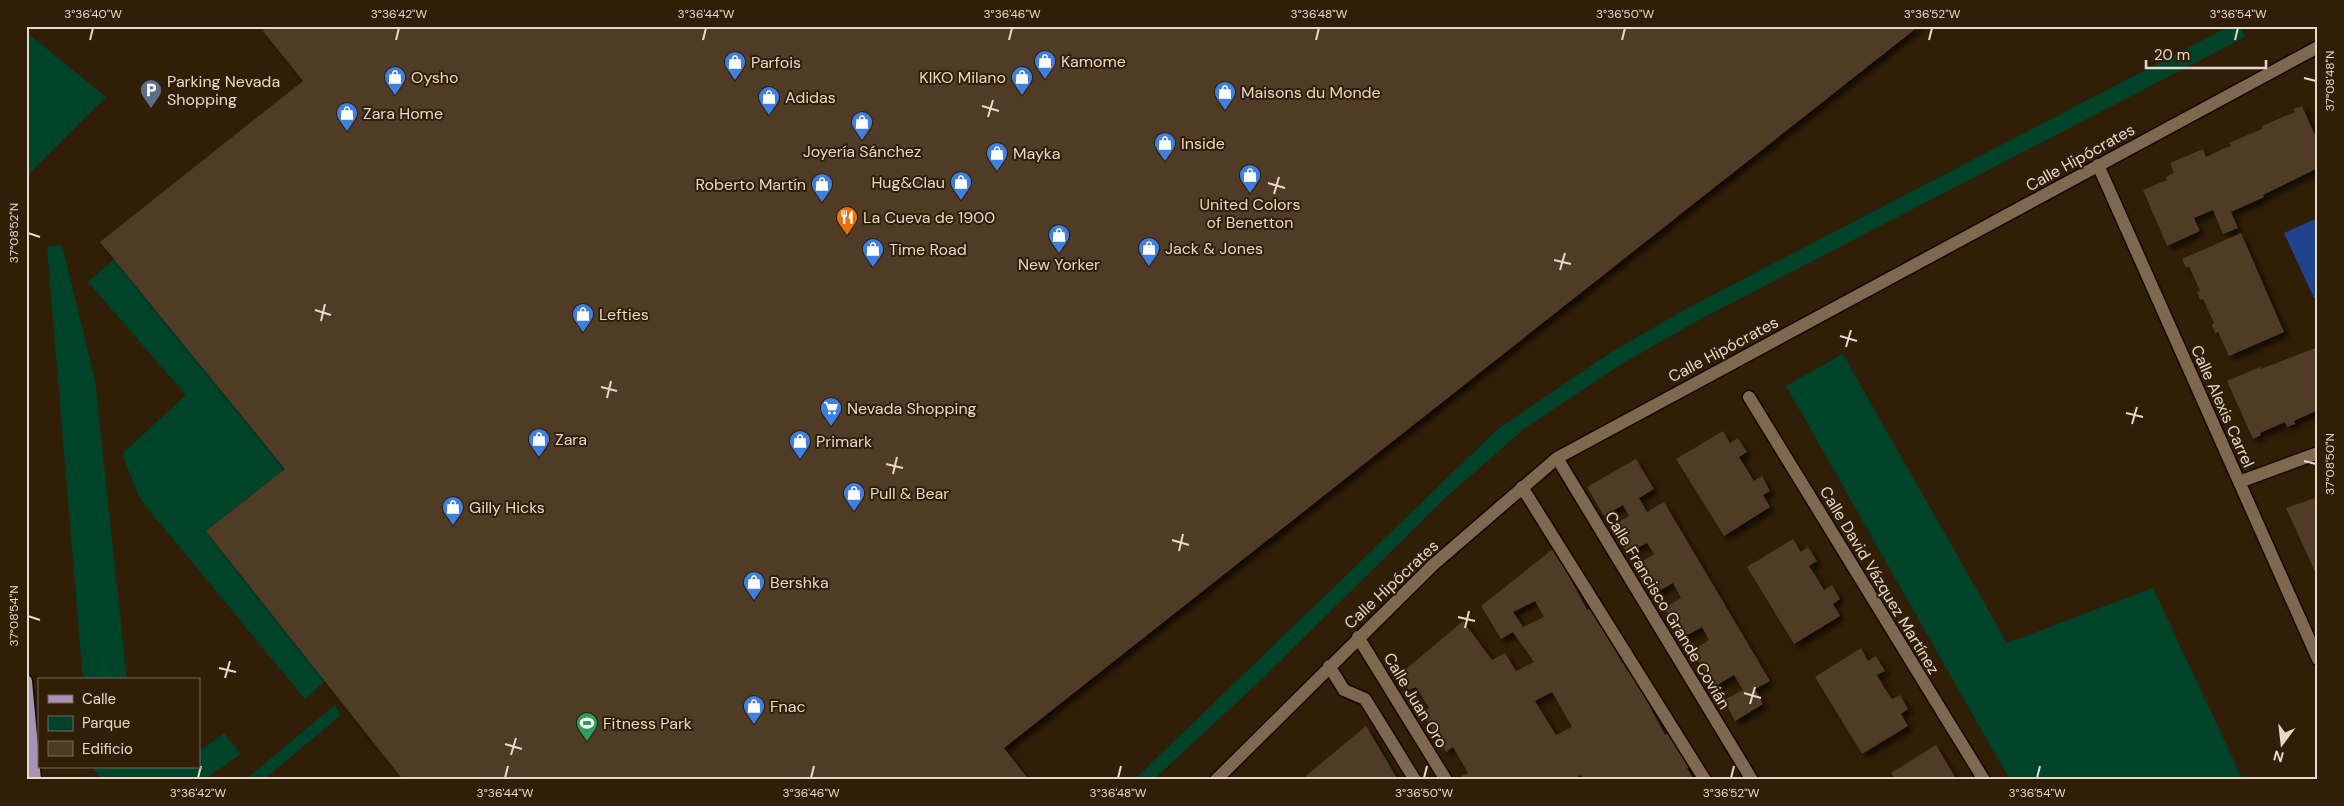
<svg xmlns="http://www.w3.org/2000/svg" width="2344" height="806" font-family="'DM Sans',sans-serif">
<style>
.green{fill:#00432b}
.water{fill:#20448c}
.building{fill:#4f3b25;fill-rule:evenodd;filter:url(#shadow)}
.lines{fill:none;stroke-linecap:round;stroke-linejoin:round}
.minor-casing{stroke:#170700;stroke-width:15}
.major-casing{stroke:#170700;stroke-width:15}
.minor{stroke:#7e6850;stroke-width:12}
.major{stroke:#a793b7;stroke-width:12}
.ticks{fill:none;stroke:#e5d9cc;stroke-width:2}
.labels{text-anchor:middle;stroke-width:4;stroke-linejoin:round;paint-order:stroke}
.poi-label{font-size:16px;fill:#e5d9cc;stroke:#301e07;text-anchor:start}
.street-label{font-size:16px;fill:#e5d9cc;stroke:#301e07}
.neatline{fill:none;stroke:#e5d9cc;stroke-width:2}
.ticks-label{font-size:12px;text-anchor:middle;fill:#e5d9cc}
</style>
<defs>
<filter id="shadow"><feDropShadow dx="4.5" dy="4.5" stdDeviation="2.5" flood-color="#0009"/></filter>
</defs>
<rect width="100%" height="100%" fill="#301e07"/>
<!-- green -->
<path class="green" d="M2230 26H2240L2245 37 1697 321 1620 365 1525 428 1443 500 1263 678 1153 780H1134L1498 429 1613 351 1686 309Z
M26 32 106 97 32 171 26 182Z
M62 245 95 380 127 680H83L47 246Z
M114 259 285 469 206 531 325 681 305 699 140 499 122 454 186 395 88 282Z
M1843 354 2007 643 2153 588 2243 780H2010L1786 386Z
M335 705 341 715 263 780H245Z
M224 733 241 754 204 780H103L92 767H199V752Z"/>
<!-- water -->
<path class="water" d="M2318 218V296L2314 298 2284 233Z"/>
<!-- building -->
<path class="building" d="M268 26H1919L1004 748 1029 780H403L206 531 285 469 100 242 303 81 263 31Z
M2302 106 2318 142V168L2263 195 2264 197 2231 212 2238 228 2223 234 2213 210 2194 218 2200 231 2167 246 2143 190 2167 180 2166 177 2174 173 2170 163 2203 149 2206 157 2223 149 2231 146 2229 143 2262 129V126L2295 112 2293 109Z
M2241 233 2284 332 2229 356 2218 332 2215 333 2212 325 2214 323 2203 299 2200 300 2197 292 2200 291 2189 266 2186 268 2182 259Z
M2318 347V410L2294 421 2295 424 2287 427 2285 422 2260 433 2261 435 2253 439 2227 381 2260 367 2261 369Z
M1723 431 1730 443 1738 438 1747 452 1739 457 1754 481 1762 476 1770 491 1763 495 1770 507 1724 536 1676 459Z
M1636 459 1654 489 1639 498 1647 512 1664 502 1770 681 1755 689 1763 704 1735 721 1724 700 1743 690 1734 675 1714 687 1692 651 1709 640 1702 627 1682 638 1664 608 1681 598 1673 583 1654 594 1636 565 1654 554 1647 543 1627 553 1611 526 1629 516 1623 505 1604 516 1587 487Z
M2318 497V578L2286 508Z
M1793 539 1801 552 1808 547 1817 561 1809 566 1817 578 1824 590 1832 585 1840 599 1833 604 1840 616 1794 644 1747 567Z
M1558 545 1573 568 1568 574 1587 610 1596 606 1617 640 1611 643 1628 672 1634 669 1655 703 1650 707 1665 735 1672 731 1695 768H1687L1694 780H1584L1581 775 1572 780H1464L1461 776 1468 773 1453 747 1446 752 1422 712 1429 708 1416 687 1409 690 1399 675 1463 621 1492 660 1505 653 1516 671 1534 662 1513 632 1501 639 1481 606ZM1535 601 1544 617 1523 627 1513 612ZM1552 692 1572 727 1556 735 1535 701Z
M1861 648 1868 661 1876 656 1885 671 1877 675 1884 687 1892 699 1900 695 1908 709 1901 714 1908 726 1862 754 1815 677Z
M1366 726 1398 780H1301Z
M1936 745 1957 780H1895L1891 773Z"/>
<g class="lines">
<!-- minor casing -->
<g class="minor-casing">
<path id="minor" d="M2098 165 2318 659
M1749 397 1984 780
M1557 458 1752 780
M2239 482 2318 453
M1522 487 1705 780
M1358 637 1446 780
M1329 666 1344 690 1365 699 1415 780
M1216 780 1433 565 1557 458 2318 47"/>
</g>
<!-- major casing -->
<g class="major-casing">
<path id="major" d="M26 681 35 780"/>
</g>
<!-- minor -->
<use href="#minor" class="minor"/>
<!-- major -->
<use href="#major" class="major"/>
</g>
<!-- ticks -->
<path class="ticks" d="M90 40 93 28M396 40 399 28M703 40 706 28M1009 40 1012 28M1316 40 1319 28M1622 40 1625 28M1929 40 1932 28M2235 40 2238 28M2304 78 2316 81M982 106 999 111M988 117 993 100M1268 183 1285 188M1274 194 1279 177M28 233 40 237M1554 260 1571 264M1560 270 1565 253M315 310 331 315M321 321 325 304M1840 336 1857 341M1846 347 1851 330M601 387 617 391M607 398 611 381M2126 413 2143 417M2132 424 2137 407M2304 461 2316 464M886 464 903 468M893 474 897 457M1172 540 1189 545M1179 551 1183 534M28 616 40 620M1458 617 1475 621M1465 628 1469 611M219 668 236 672M225 678 230 661M1744 693 1761 698M1750 704 1755 687M505 744 522 749M511 755 516 738M198 778 201 766M505 778 508 766M811 778 814 766M1118 778 1121 766M1424 778 1427 766M1731 778 1734 766M2037 778 2040 766"/>
<!-- icons -->
<defs>
<g id="shop-pin" transform="scale(1.125)"><path d="M0 17L-7.5 6A9.5 9.5 0 1 1 7.5 6Z" fill="#3f7fe0" stroke="#301e07"/><path d="M-5-2.5h2.3a2.7 3.5 0 0 1 5.4 0H5L5.5 6h-11ZM-1.5-2.5h3a1.5 2.3 0 0 0-3 0Z" fill="#fff"/></g>
<g id="parking-pin" transform="scale(1.125)"><path d="M0 17L-7.5 6A9.5 9.5 0 1 1 7.5 6Z" fill="#5c6f8a" stroke="#301e07"/><path d="M-3.5-5.5H1a3.5 3.5 0 0 1 0 7H-1V5.5H-3.5ZM-1-3.4V-.6H.8a1.4 1.4 0 0 0 0-2.8Z" fill="#fff"/></g>
<g id="restaurant-pin" transform="scale(1.125)"><path d="M0 17L-7.5 6A9.5 9.5 0 1 1 7.5 6Z" fill="#e8710a" stroke="#301e07"/><path d="M-5-6h1v4h1v-4h1v4h1v-4h1v5L-1.5 .5V6h-2V.5L-5-1ZM5-6V6H3V1.5H1.5Q1.5-4 5-6Z" fill="#fff"/></g>
<g id="supermarket-pin" transform="scale(1.125)"><path d="M0 17L-7.5 6A9.5 9.5 0 1 1 7.5 6Z" fill="#3f7fe0" stroke="#301e07"/><path d="M-6-5.5h2.5l.6 2H6L4.5 2H-2.5L-4.4-4H-6ZM-1.5 3.2a1.3 1.3 0 1 0 .1 0ZM3 3.2a1.3 1.3 0 1 0 .1 0Z" fill="#fff"/></g>
<g id="stadium-pin" transform="scale(1.125)"><path d="M0 17L-7.5 6A9.5 9.5 0 1 1 7.5 6Z" fill="#2e9e5b" stroke="#301e07"/><path d="M0-5a6.5 5 0 1 0 0 10a6.5 5 0 1 0 0-10ZM-3.5-1.8h7v3.6h-7Z" fill="#fff"/></g>
</defs>
<g fill-rule="evenodd">
<use href="#shop-pin" x="1045" y="61"/>
<use href="#shop-pin" x="735" y="62"/>
<use href="#shop-pin" x="395" y="77"/>
<use href="#shop-pin" x="1022" y="77"/>
<use href="#parking-pin" x="151" y="90"/>
<use href="#shop-pin" x="1225" y="92"/>
<use href="#shop-pin" x="769" y="97"/>
<use href="#shop-pin" x="347" y="113"/>
<use href="#shop-pin" x="862" y="122"/>
<use href="#shop-pin" x="1165" y="143"/>
<use href="#shop-pin" x="997" y="153"/>
<use href="#shop-pin" x="1250" y="175"/>
<use href="#shop-pin" x="961" y="182"/>
<use href="#shop-pin" x="822" y="184"/>
<use href="#restaurant-pin" x="847" y="217"/>
<use href="#shop-pin" x="1059" y="235"/>
<use href="#shop-pin" x="1149" y="248"/>
<use href="#shop-pin" x="873" y="249"/>
<use href="#shop-pin" x="583" y="314"/>
<use href="#supermarket-pin" x="831" y="408"/>
<use href="#shop-pin" x="539" y="439"/>
<use href="#shop-pin" x="800" y="441"/>
<use href="#shop-pin" x="854" y="493"/>
<use href="#shop-pin" x="453" y="507"/>
<use href="#shop-pin" x="754" y="582"/>
<use href="#shop-pin" x="754" y="706"/>
<use href="#stadium-pin" x="587" y="723"/>
</g>
<g class="labels">
<!-- poi labels -->
<g class="poi-label">
<text x="1061" y="67">Kamome</text>
<text x="751" y="68">Parfois</text>
<text x="411" y="83">Oysho</text>
<text x="1006" y="83" text-anchor="end">KIKO Milano</text>
<text x="167" y="87">Parking Nevada<tspan x="167" dy="18">Shopping</tspan></text>
<text x="1241" y="98">Maisons du Monde</text>
<text x="785" y="103">Adidas</text>
<text x="363" y="119">Zara Home</text>
<text x="1181" y="149">Inside</text>
<text x="862" y="157" text-anchor="middle">Joyería Sánchez</text>
<text x="1013" y="159">Mayka</text>
<text x="945" y="188" text-anchor="end">Hug&amp;Clau</text>
<text x="806" y="190" text-anchor="end">Roberto Martín</text>
<text x="1250" y="210" text-anchor="middle">United Colors<tspan x="1250" dy="18">of Benetton</tspan></text>
<text x="863" y="223">La Cueva de 1900</text>
<text x="1165" y="254">Jack &amp; Jones</text>
<text x="889" y="255">Time Road</text>
<text x="1059" y="270" text-anchor="middle">New Yorker</text>
<text x="599" y="320">Lefties</text>
<text x="847" y="414">Nevada Shopping</text>
<text x="555" y="445">Zara</text>
<text x="816" y="447">Primark</text>
<text x="870" y="499">Pull &amp; Bear</text>
<text x="469" y="513">Gilly Hicks</text>
<text x="770" y="588">Bershka</text>
<text x="770" y="712">Fnac</text>
<text x="603" y="729">Fitness Park</text>
</g>
<!-- street labels -->
<g class="street-label">
<text transform="translate(2080 157) rotate(-29)" y="6">Calle Hipócrates</text>
<text transform="translate(1723 349) rotate(-28)" y="6">Calle Hipócrates</text>
<text transform="translate(2223 406) rotate(66)" y="6">Calle Alexis Carrel</text>
<text transform="translate(1880 580) rotate(59)" y="6">Calle David Vázquez Martínez</text>
<text transform="translate(1391 584) rotate(-43)" y="6">Calle Hipócrates</text>
<text transform="translate(1668 610) rotate(59)" y="6">Calle Francisco Grande Covián</text>
<text transform="translate(1416 700) rotate(59)" y="6">Calle Juan Oro</text>
</g>
</g>
<!-- border -->
<rect width="2344" height="806" fill="none" stroke="#301e07" stroke-width="55"/>
<!-- legend -->
<rect x="38" y="678" width="162" height="90" fill="#301e07" stroke="#786956"/>
<rect x="48" y="695" width="25" height="8" fill="#a793b7" stroke="#786956"/>
<text x="82" y="704" font-size="15" fill="#e5d9cc">Calle</text>
<rect x="48" y="716" width="25" height="15" fill="#00432b" stroke="#786956"/>
<text x="82" y="728" font-size="15" fill="#e5d9cc">Parque</text>
<rect x="48" y="741" width="25" height="15" fill="#4f3b25" stroke="#786956"/>
<text x="82" y="754" font-size="15" fill="#e5d9cc">Edificio</text>
<!-- north arrow -->
<g transform="translate(2282 744) rotate(195)" stroke="#301e07" stroke-width="4" paint-order="stroke">
<path d="M0-4L9 19L0 12L-9 19Z" fill="#e5d9cc"/>
<text y="-8" font-size="14" font-weight="bold" text-anchor="middle" fill="#e5d9cc">N</text>
</g>
<!-- scale -->
<path d="M2146 60v8h120v-8" fill="none" stroke="#e5d9cc" stroke-width="2.5"/>
<text x="2154" y="60" font-size="15" fill="#e5d9cc" stroke="#301e07" stroke-width="4" paint-order="stroke">20 m</text>
<rect x="28" y="28" width="2288" height="750" class="neatline"/>
<g class="ticks-label">
<text x="93" y="18">3°36'40"W</text>
<text x="399" y="18">3°36'42"W</text>
<text x="706" y="18">3°36'44"W</text>
<text x="1012" y="18">3°36'46"W</text>
<text x="1319" y="18">3°36'48"W</text>
<text x="1625" y="18">3°36'50"W</text>
<text x="1932" y="18">3°36'52"W</text>
<text x="2238" y="18">3°36'54"W</text>
<text transform="translate(2330 81) rotate(-90)" y="4">37°08'48"N</text>
<text transform="translate(14 233) rotate(-90)" y="4">37°08'52"N</text>
<text transform="translate(2330 464) rotate(-90)" y="4">37°08'50"N</text>
<text transform="translate(14 616) rotate(-90)" y="4">37°08'54"N</text>
<text x="198" y="797">3°36'42"W</text>
<text x="505" y="797">3°36'44"W</text>
<text x="811" y="797">3°36'46"W</text>
<text x="1118" y="797">3°36'48"W</text>
<text x="1424" y="797">3°36'50"W</text>
<text x="1731" y="797">3°36'52"W</text>
<text x="2037" y="797">3°36'54"W</text>
</g>
</svg>
